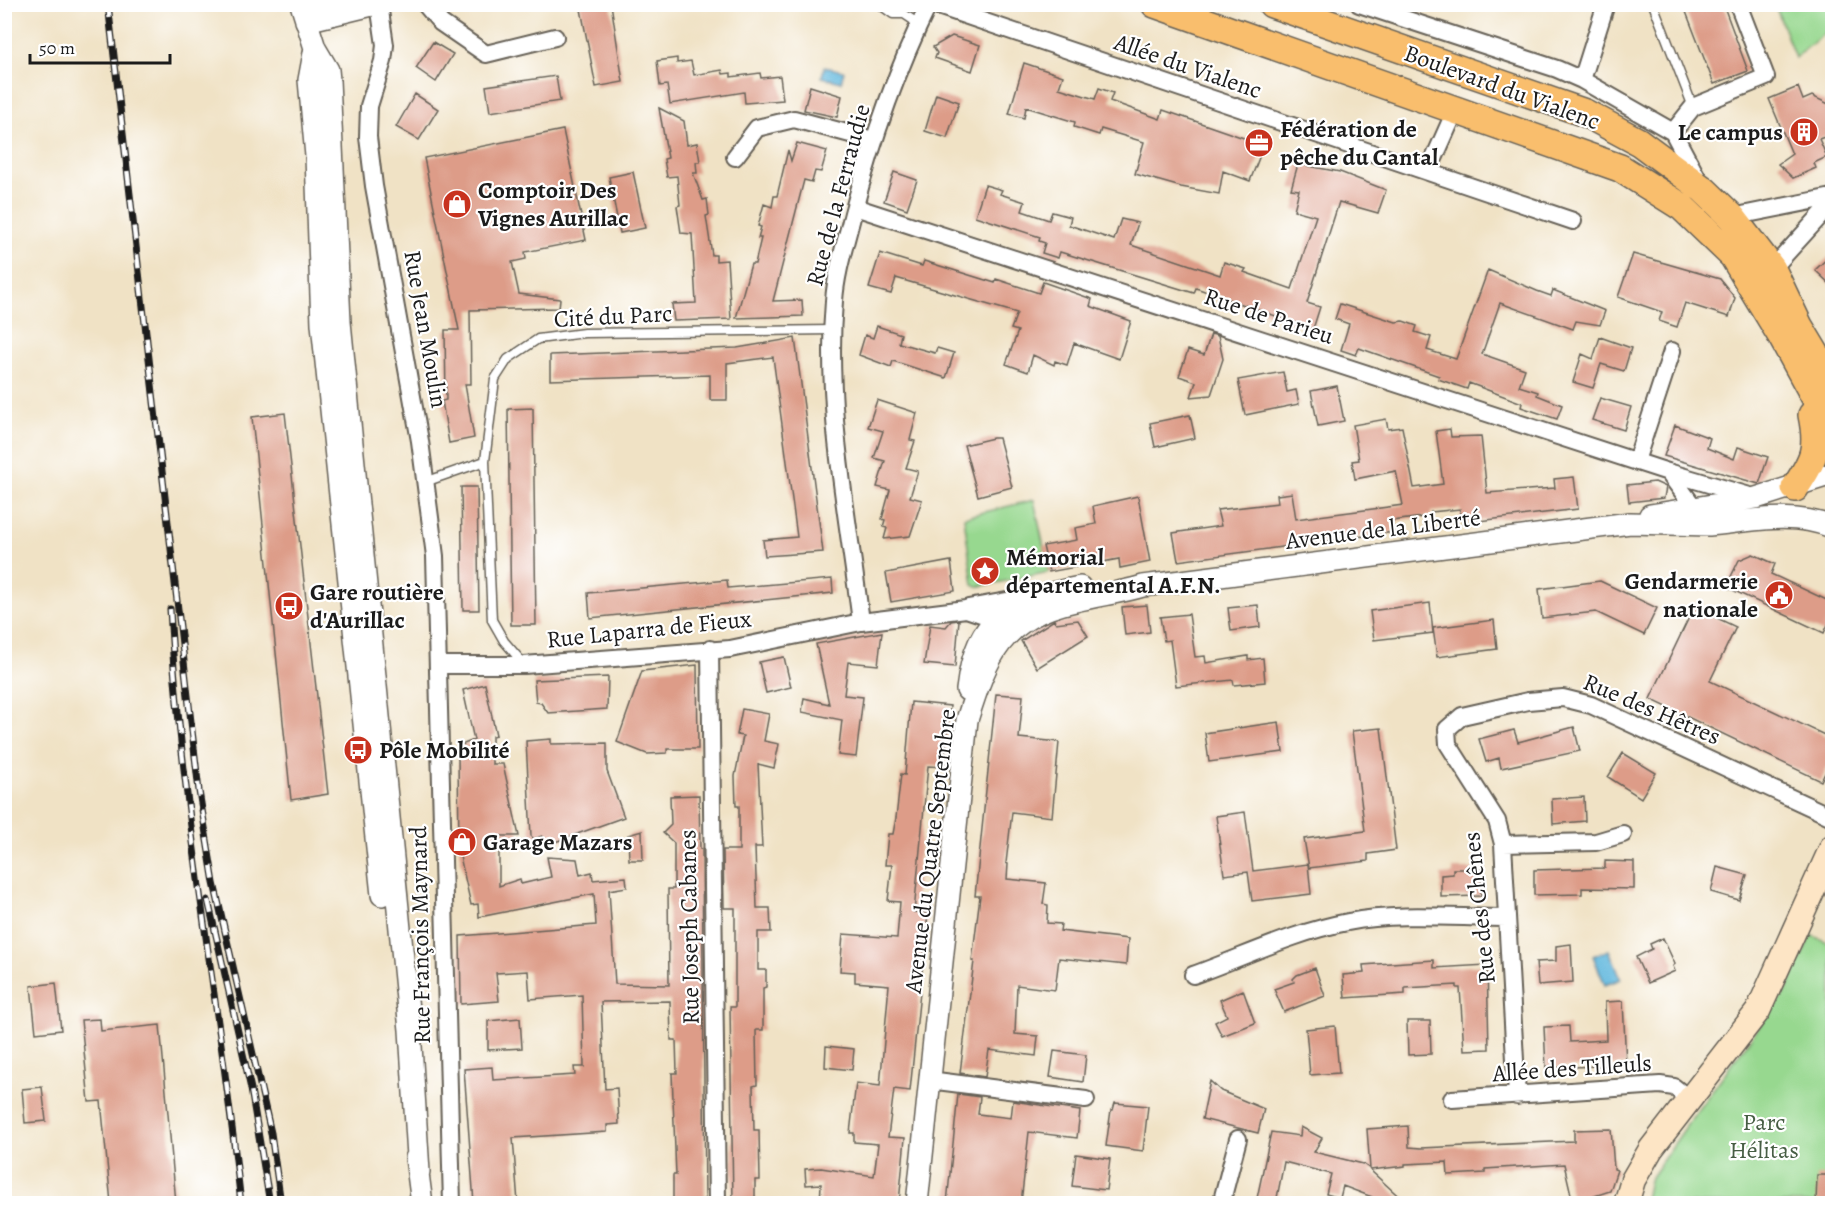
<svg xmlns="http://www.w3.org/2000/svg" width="1837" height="1208" font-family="Alegreya,serif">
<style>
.green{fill:#97d88f;stroke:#5a7a56;stroke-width:1.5}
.water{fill:#60b7dd;stroke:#3e6a7c;stroke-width:1.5}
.building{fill:#dd9c88}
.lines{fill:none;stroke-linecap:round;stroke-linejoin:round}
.service-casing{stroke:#666157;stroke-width:11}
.minor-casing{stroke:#666157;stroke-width:20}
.tertiary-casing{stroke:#666157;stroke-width:24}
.secondary-casing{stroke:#666157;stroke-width:27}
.primary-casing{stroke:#666157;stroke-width:30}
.service{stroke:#fff;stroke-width:8}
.minor{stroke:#fff;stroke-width:16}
.tertiary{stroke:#fff;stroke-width:21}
.secondary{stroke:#fde5c5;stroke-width:24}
.primary{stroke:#f9be6d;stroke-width:27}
.rail-casing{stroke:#1c1c1c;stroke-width:7}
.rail{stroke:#fff;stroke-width:4.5;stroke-dasharray:14;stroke-linecap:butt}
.labels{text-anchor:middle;stroke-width:4.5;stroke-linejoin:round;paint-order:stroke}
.street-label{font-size:24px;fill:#1c1c1c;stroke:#fff}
.poi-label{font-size:24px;font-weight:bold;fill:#1c1c1c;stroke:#fff;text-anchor:start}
.park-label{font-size:24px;fill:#475e44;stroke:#fff}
</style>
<rect width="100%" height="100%" fill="#fff"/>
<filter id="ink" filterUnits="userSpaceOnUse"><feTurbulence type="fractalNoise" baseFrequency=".0167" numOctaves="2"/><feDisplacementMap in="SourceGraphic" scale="12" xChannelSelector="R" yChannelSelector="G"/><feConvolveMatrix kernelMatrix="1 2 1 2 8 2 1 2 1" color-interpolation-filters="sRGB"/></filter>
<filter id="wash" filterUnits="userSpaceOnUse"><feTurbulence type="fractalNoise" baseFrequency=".008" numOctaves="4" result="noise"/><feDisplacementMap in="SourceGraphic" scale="24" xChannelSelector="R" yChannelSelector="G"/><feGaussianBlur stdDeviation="1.35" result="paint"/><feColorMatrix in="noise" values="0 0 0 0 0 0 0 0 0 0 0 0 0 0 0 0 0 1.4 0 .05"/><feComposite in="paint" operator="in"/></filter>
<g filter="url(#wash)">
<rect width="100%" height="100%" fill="#f0e2c5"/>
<!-- green -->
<path class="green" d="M1775 5H1832V27L1795 58Z
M1034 500 1049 572 977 587 973 585 964 517Z
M1811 935 1832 944V1203L1644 1204 1649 1180 1694 1115 1787 989Z"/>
<!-- water -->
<path class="water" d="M824 67 844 71 841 82 822 77Z
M1609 950 1621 979 1605 985 1593 956Z"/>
<g id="blocks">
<!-- building -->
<path class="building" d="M580 4H611L623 82 596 87Z
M1683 4H1723L1748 71 1714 84Z
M952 36 980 45 972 71 935 58 937 53 933 47Z
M433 42 453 54 436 82 416 68Z
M677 58V63L691 61 694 75 722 70 723 74 731 73V77L760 73 761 78 780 76 783 100 745 103 744 92 670 104 667 85 660 86 657 61Z
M1024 63 1063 76 1059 88 1095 99 1099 88 1113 93 1110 101 1160 119 1163 110 1264 145 1250 181 1223 171 1219 194 1181 187 1135 174 1144 142 1101 129 1099 135 1074 127 1075 122 1026 107 1024 118 1009 114Z
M556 76 560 101 490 112 486 86Z
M810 86 842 96 837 117 804 110Z
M1798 87 1803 100 1812 96 1833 106V134L1819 139 1827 157 1814 163 1816 168 1793 178 1778 164 1792 154 1769 99Z
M415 94 438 109 419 140 396 127Z
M936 94 959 102 947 138 925 131Z
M659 108 684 121 687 145 697 143 700 162H696L697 173H693L703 200 707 199 709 215 706 216 712 255H716V261L727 260 731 319 674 321 672 304 696 303 692 234 681 233 677 206 680 205 677 176 667 177 664 159 668 158Z
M563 130 586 240 525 252 526 259 512 262 519 294 560 299 559 308 470 310 471 384H465L474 438 449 443 442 401 446 400 445 330H459L424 158Z
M797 143 827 151 821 172 815 171 812 182 804 180 773 301 802 300 803 316 736 318 751 264H755L761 238H758L761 227 758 226 764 204 772 207 774 196H777L788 150 791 161Z
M1298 164 1340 172 1386 190 1378 213 1339 202 1307 303 1320 307 1313 329 1196 288 1194 293 1060 252 1058 258 1042 253 1045 243 1039 241 1040 237 975 216 985 185 1002 190 1000 194 1025 202 1022 211 1049 220 1052 212 1071 217 1069 225 1114 240 1121 219 1138 223 1131 245 1220 275 1224 262 1246 269 1244 272 1292 289 1316 216 1294 210 1299 190 1291 189Z
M633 172 645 228 620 233 609 177Z
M894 172 917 180 907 209 884 201Z
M880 253 922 266 924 261 995 283 996 279 1039 293 1043 282 1092 299 1090 306 1131 321 1119 359 1074 343 1067 365 1055 361 1054 365 1033 355 1028 372 1006 364 1018 331 1011 329 1017 313 896 278 891 294 869 288Z
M1833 253V287L1815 270Z
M1633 254 1720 279 1735 298 1729 317 1685 303 1677 327 1659 321 1662 312 1618 297Z
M1488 270 1537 291 1551 296 1553 290 1605 311 1600 325 1576 321 1573 329 1500 303 1482 354 1525 369 1519 386 1538 392 1537 395 1562 405 1557 419 1521 407 1522 403 1469 383 1467 389 1438 379 1439 376 1359 348 1356 355 1341 350 1349 324 1335 319 1340 304 1396 322 1403 321 1417 326 1415 332 1431 337 1427 350 1456 359Z
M877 326 901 334 899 343 935 353 937 348 954 353 946 378 893 361 891 367 859 355 865 335 873 338Z
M1211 334 1218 336 1223 359 1211 395 1191 397 1196 382 1179 376 1188 350 1204 355Z
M1600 337 1631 348 1624 371 1601 364 1593 388 1573 382 1582 354 1593 359Z
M795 338 823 552 765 556 763 540 797 537 773 357 727 363V400H710V375L550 380V355L737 348Z
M1283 372 1287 392 1296 390 1299 404 1245 415 1238 380Z
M1337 386 1344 421 1318 426 1311 391Z
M1600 398 1631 407 1624 430 1592 420Z
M877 400 917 413 910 440 915 441 906 468 918 471 910 497 922 500 910 536 884 539 887 528 883 527 885 520 882 519 890 490 877 487 885 461 874 458 883 431 868 427Z
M533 408 536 625H511L508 409Z
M285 413 328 794 291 800 252 417Z
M1190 415 1195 438 1155 447 1150 423Z
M1386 419 1388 429 1402 427 1414 488 1443 484 1436 431 1450 429 1451 437 1481 436 1487 493 1555 488 1554 479 1574 477 1578 509 1462 523 1460 509 1431 512V516L1392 521 1394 532 1178 561 1173 533 1221 526 1217 510 1278 503 1277 495 1292 493 1296 519 1403 505 1396 471 1355 479 1352 461 1359 460 1353 425Z
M1675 425 1710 438 1707 448 1734 459 1738 447 1768 457 1759 484 1664 456Z
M993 438H999L1012 487 978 496 964 445Z
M1655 482 1666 487 1664 498 1629 502 1627 485Z
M461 487H477L479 610H463Z
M1138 496 1150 562 1120 568 1119 559 1049 572 1043 546 1077 540 1075 528 1096 524 1093 506Z
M1753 554 1775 564 1771 574 1833 603V614L1824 633 1726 587 1739 560Z
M951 561 955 591 891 602 886 573Z
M832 579 833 593 590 618 588 593 727 580 728 588Z
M1600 581 1657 608 1644 635 1596 612 1542 618 1539 589Z
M1430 603 1433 633 1374 640 1370 611Z
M1147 605 1150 632 1125 635 1122 607Z
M1258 605 1260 627 1231 631 1228 608Z
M1694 607 1736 627 1710 681 1833 739V757L1821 781 1650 699Z
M1189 614 1195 657 1205 656 1206 663 1248 656V660L1263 658 1265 682 1234 685 1233 680 1176 686 1170 640 1164 641 1160 617Z
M959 620 955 667 924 664 930 625 946 627 951 621Z
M1054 620 1056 623 1078 620 1088 636 1037 668 1021 641Z
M1494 620 1497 649 1437 657 1433 628Z
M882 632 878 665 848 662 844 695 863 697 856 757 838 755 842 720 802 712 804 698 829 704 816 644Z
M784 657 791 687 766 693 759 662Z
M697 665 698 749H667V753L647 754 617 742 642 671Z
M608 677 607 709 548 713 541 703 536 702 534 680Z
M485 684 496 735 492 736V764H503L519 836H499V886L520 879 521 884 551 877 547 857 577 859 580 875 592 872 593 880 626 877 627 887 609 890 615 984 669 985 668 889H674V843L663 833 671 825 670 796 699 795 700 849H702L705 1203 673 1201V1175H676L672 1073H677L676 1040H671L670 1001 601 1002 605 1089 617 1088 619 1124 607 1125V1132L513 1138 518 1203H474L464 1069 492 1067 493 1080 575 1075 574 1067H584L582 995 530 999 528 971 496 973 499 1001 461 1004 460 936 596 925 594 894 479 917 478 904 471 905 459 852 458 752 461 745 474 740 463 690Z
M996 694 1023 696 1019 738 1059 742 1052 817 1012 812 1006 863 1008 864 1007 879 1046 883 1043 904 1048 905 1047 923 1061 924 1060 931 1128 939 1126 965 1059 958 1055 990 1017 985 1015 1034 1038 1036 1036 1056 989 1050 985 1077 960 1073 974 961H972L980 896H975Z
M911 702 950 706 944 767 928 766 914 912 928 913 910 1091 894 1089 888 1137 905 1138 899 1203H820L821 1184 806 1185 805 1169 821 1168 874 1176 878 1144 854 1142V1133H850L856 1083 880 1086 889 985 855 982V972L840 971 843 934 897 938 900 902 888 901 892 865H885L888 834H893L896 818 901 774 905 775Z
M742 709 769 714 764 741 779 744 774 768 758 764 762 847H755L757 908H770L771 932H758V970H766V987L763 988V1030H756L757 1085 753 1086 754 1130H759L760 1180H755V1203H733L730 1007H735V908H724L723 850H739V806H736L735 776 743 736 737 735Z
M1279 722 1283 752 1209 762 1205 733Z
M1574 727 1580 751 1501 768 1499 758 1486 762 1479 739 1514 730 1518 742Z
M1381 728 1396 850 1368 854V861L1309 868 1304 839 1365 831 1352 731Z
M551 739V744L607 743V771L624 817 544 846 542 836 534 839 531 836 526 741Z
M1623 753 1656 773 1641 798 1608 777Z
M1584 797 1585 821 1553 824 1552 799Z
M1245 812 1253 871 1308 864 1311 894 1252 901 1248 872 1224 875 1216 816Z
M642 831 643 860H629L628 835Z
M1605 861 1634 862V889L1582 888V894L1534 895V870L1605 868Z
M1717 867 1747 875 1739 900 1711 892Z
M1453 869H1481V896L1441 897V875L1453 874Z
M1663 938 1675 964 1673 966 1675 971 1648 983 1636 957 1652 949 1650 944Z
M1571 944 1573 982 1538 985 1536 962 1556 961V946Z
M1434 960V968L1487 965 1489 1049 1464 1050 1460 988H1457V985L1405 988V994L1345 998 1343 975 1364 973 1363 965Z
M1315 968 1325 996 1284 1012 1274 989 1294 982 1293 979 1297 975Z
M56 983 61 1030 36 1033 31 986Z
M1243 990 1255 1023 1222 1036 1215 1022 1227 1016 1220 1000Z
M1623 1001 1626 1065 1546 1068 1544 1027 1569 1026 1570 1042 1606 1040 1605 1002Z
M520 1018 522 1048 488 1050V1021Z
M100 1019 101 1031 160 1025 176 1203H111L101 1101 89 1102 81 1020Z
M1407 1021H1430L1431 1054 1408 1055Z
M1335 1026 1339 1073 1310 1075 1306 1029Z
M826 1046 854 1049 852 1070 825 1067Z
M1054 1051 1086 1055 1083 1082 1050 1077Z
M1210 1081 1221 1091 1264 1109 1258 1133 1202 1119Z
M42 1087 46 1121 25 1123 22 1089Z
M958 1094 980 1097 978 1114 1011 1118 1013 1101 1080 1111 1077 1138 1029 1132 1021 1203H947Z
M1115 1103 1148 1106 1143 1151 1106 1146 1111 1110H1113Z
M1408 1126 1409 1147 1421 1148 1574 1141V1130L1611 1129 1614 1169 1617 1170 1610 1191 1573 1203 1564 1164 1485 1169V1173L1448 1175 1447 1162 1405 1164V1166L1370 1170 1406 1203H1370L1372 1197 1343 1186 1340 1198 1326 1194 1331 1174 1284 1162 1276 1203H1256L1271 1132 1300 1136 1301 1127 1322 1138 1314 1152 1363 1164 1370 1169 1367 1129Z
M1076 1154 1110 1159 1106 1190 1072 1186Z
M1817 1175H1833V1203H1816Z"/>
</g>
</g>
<g filter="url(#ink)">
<use href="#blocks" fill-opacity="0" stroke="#666157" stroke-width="1.5"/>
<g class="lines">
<!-- service casing -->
<g class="service-casing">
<path id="service" d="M879 4 893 14H904
M898 4 904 14 919 24
M1653 4 1693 107
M425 482 485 461
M523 663 504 641 492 620 485 461 495 379 508 359 538 339 584 333 833 330"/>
</g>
<!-- minor casing -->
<g class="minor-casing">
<path id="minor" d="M379 4 385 45 383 61 369 106 368 137 374 186 420 441 435 556 452 1204
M425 4 441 23 486 54 555 37
M932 4 1573 221
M1359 4 1557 69 1582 80 1673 132
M1582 80 1606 4
M1673 132 1693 107 1766 77 1738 4
M1673 132 1699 181
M735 157 757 128 794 119 873 140
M1428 172 1456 109
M855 207 1668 472 1753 497
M1732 217 1832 197
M1772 269 1832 203
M1636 461 1672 351
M1668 472 1699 514
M968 608 1023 598
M861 622C848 516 825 408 834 301 836 271 846 242 853 213 872 141 896 71 929 4
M710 649 717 1204
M439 665H524L730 649 861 622 966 609 984 615 1000 630
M1503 844 1596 842 1623 834
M1193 975C1244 957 1294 932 1348 922 1399 912 1455 918 1507 918
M929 1080 1086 1100
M1517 1096 1503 844 1497 821 1448 744 1447 729 1462 716 1528 701 1563 698 1591 705 1832 817
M1452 1099 1660 1085 1674 1087 1689 1099
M1221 1204 1238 1139"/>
</g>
<!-- tertiary casing -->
<g class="tertiary-casing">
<path id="tertiary" d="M301 4 315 48 328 70 329 80 340 322 410 1030 419 1172
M306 21 376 4
M315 48 309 80 316 156 322 324 382 895
M1700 514 1709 525C1751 521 1791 511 1832 527
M1650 515 1756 498 1832 474
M967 690C976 614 1011 600 1080 587
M416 1158 422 1204
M917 1204 967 720C987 656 1002 617 1075 601 1098 595 1120 593 1143 586L1630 523 1709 525"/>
</g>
<!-- secondary casing -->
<g class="secondary-casing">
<path id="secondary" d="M1626 1204 1633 1180 1651 1149 1758 1011 1832 847"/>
</g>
<!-- primary casing -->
<g class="primary-casing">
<path id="primary" d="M1155 4 1620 168 1682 207 1733 256 1782 337 1823 412 1832 445
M1272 4 1585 113 1639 142 1704 190 1732 217 1772 269 1799 326 1832 381
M1795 488C1814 459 1819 449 1812 415"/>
</g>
<!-- service -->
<use href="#service" class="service"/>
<!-- minor -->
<use href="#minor" class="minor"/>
<!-- tertiary -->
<use href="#tertiary" class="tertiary"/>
<!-- secondary -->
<use href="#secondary" class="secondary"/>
<!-- primary -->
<use href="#primary" class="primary"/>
<!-- rail casing -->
<g class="rail-casing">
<path id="rail" d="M108 4 199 791 214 883 271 1133 281 1204
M170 609C181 809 220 1005 241 1204
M208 900 251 1089 270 1204"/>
</g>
<!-- rail -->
<use href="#rail" class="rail"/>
</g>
</g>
<!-- icons -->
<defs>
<g id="building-disc" transform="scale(1.5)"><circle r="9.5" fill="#c8321e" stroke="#fff"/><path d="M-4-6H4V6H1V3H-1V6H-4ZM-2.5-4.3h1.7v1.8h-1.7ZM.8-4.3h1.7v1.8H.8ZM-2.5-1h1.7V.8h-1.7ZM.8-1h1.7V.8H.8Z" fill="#fff"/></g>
<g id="office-disc" transform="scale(1.5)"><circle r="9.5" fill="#c8321e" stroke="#fff"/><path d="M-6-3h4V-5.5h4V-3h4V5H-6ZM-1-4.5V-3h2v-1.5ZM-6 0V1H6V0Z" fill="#fff"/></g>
<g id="shop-disc" transform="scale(1.5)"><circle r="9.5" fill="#c8321e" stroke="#fff"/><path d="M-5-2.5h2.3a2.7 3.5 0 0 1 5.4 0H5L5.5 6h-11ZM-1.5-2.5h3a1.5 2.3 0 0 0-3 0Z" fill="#fff"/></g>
<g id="sight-disc" transform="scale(1.5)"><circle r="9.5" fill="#c8321e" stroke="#fff"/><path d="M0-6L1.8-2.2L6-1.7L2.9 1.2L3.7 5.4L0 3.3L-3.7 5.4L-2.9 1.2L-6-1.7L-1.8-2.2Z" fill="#fff"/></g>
<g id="civic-disc" transform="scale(1.5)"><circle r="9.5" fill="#c8321e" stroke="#fff"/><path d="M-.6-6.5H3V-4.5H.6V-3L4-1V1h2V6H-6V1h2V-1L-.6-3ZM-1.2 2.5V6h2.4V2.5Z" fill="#fff"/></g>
<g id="bus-disc" transform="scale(1.5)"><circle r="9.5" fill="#c8321e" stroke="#fff"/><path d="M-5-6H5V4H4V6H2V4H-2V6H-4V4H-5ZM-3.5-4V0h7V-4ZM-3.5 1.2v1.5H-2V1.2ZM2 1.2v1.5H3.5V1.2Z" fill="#fff"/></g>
</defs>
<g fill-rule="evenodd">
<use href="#building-disc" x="1804" y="132"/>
<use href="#office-disc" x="1259" y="143"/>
<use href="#shop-disc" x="457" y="204"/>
<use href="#sight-disc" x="985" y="571"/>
<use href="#civic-disc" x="1779" y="595"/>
<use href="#bus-disc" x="289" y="606"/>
<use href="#bus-disc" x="358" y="750"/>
<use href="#shop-disc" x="462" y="842"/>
</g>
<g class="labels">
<!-- street labels -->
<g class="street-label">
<text transform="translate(1188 66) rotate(19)" y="8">Allée du Vialenc</text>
<text transform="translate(1502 87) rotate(20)" y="8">Boulevard du Vialenc</text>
<text transform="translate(838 195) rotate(-75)" y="8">Rue de la Ferraudie</text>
<text transform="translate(613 316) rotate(-3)" y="8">Cité du Parc</text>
<text transform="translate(1269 316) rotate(18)" y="8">Rue de Parieu</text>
<text transform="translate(426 329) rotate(80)" y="8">Rue Jean Moulin</text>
<text transform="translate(1383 529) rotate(-7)" y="8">Avenue de la Liberté</text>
<text transform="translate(649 629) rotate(-6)" y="8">Rue Laparra de Fieux</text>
<text transform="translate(1652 709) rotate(23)" y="8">Rue des Hêtres</text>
<text transform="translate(930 851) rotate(-83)" y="8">Avenue du Quatre Septembre</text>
<text transform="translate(1479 908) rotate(-96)" y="8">Rue des Chênes</text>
<text transform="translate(689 927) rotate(-91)" y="8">Rue Joseph Cabanes</text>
<text transform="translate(420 935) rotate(-91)" y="8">Rue François Maynard</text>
<text transform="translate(1572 1068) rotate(-4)" y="8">Allée des Tilleuls</text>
</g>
<!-- poi labels -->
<g class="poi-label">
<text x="1280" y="137">Fédération de<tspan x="1280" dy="28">pêche du Cantal</tspan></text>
<text x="1783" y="140" text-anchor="end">Le campus</text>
<text x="478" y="198">Comptoir Des<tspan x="478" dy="28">Vignes Aurillac</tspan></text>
<text x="1006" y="565">Mémorial<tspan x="1006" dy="28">départemental A.F.N.</tspan></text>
<text x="1758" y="589" text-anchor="end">Gendarmerie<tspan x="1758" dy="28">nationale</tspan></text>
<text x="310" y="600">Gare routière<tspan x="310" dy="28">d'Aurillac</tspan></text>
<text x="379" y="758">Pôle Mobilité</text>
<text x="483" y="850">Garage Mazars</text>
</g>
<!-- park labels -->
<g class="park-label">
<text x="1764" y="1130">Parc<tspan x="1764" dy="28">Hélitas</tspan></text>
</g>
</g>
<!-- margin -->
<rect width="1837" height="1208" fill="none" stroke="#fff" stroke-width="24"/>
<!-- scale -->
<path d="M30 54v9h140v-9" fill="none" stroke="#1c1c1c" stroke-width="3"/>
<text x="39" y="54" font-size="18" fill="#1c1c1c" stroke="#ffffff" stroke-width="4.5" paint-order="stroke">50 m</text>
</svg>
